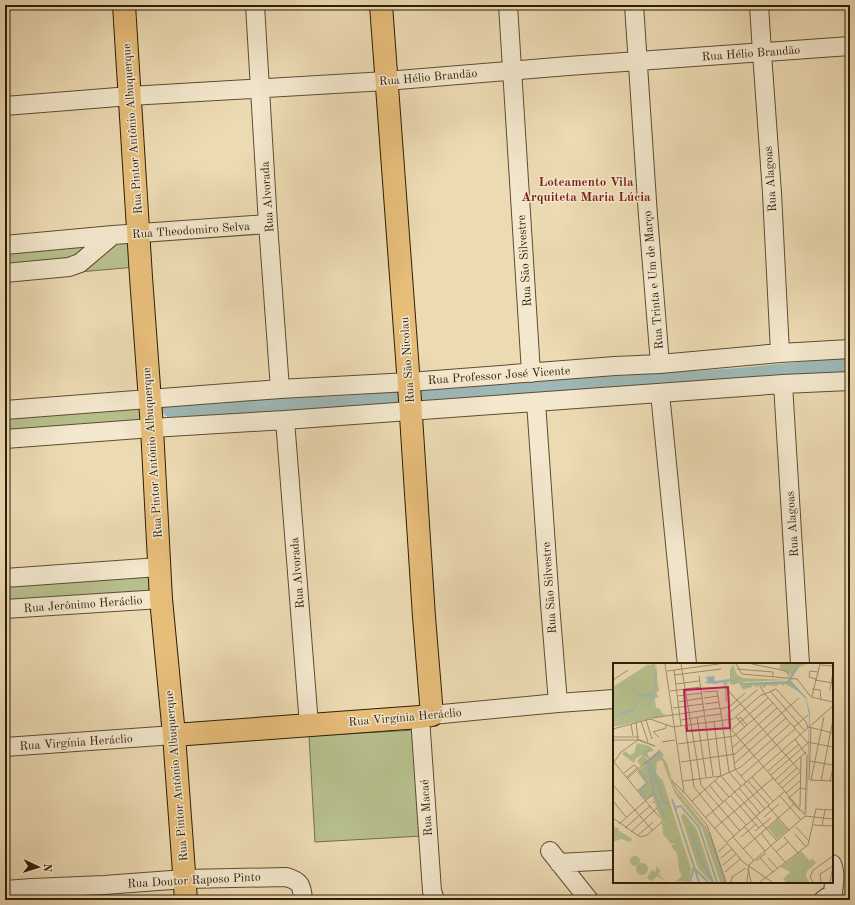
<svg xmlns="http://www.w3.org/2000/svg" width="855" height="905" font-family="'Old Standard TT',serif">
<style>
.green{fill:#b7c08d;stroke:#726f4a}
.lines{fill:none;stroke-linecap:round;stroke-linejoin:round}
.canal{stroke:#9db8b7;stroke-width:16}
.minor-casing{stroke:#5d4d32;stroke-width:20}
.major-casing{stroke:#2d1e07;stroke-width:24}
.minor{stroke:#f3e7cd;stroke-width:18}
.major{stroke:#e6bd79;stroke-width:22}
.labels{text-anchor:middle;stroke-width:3;stroke-linejoin:round;paint-order:stroke}
.street-label{font-size:12px;fill:#2d1e07;stroke:#f3e7cd}
.neighbourhood-label{font-size:13px;font-weight:bold;fill:#7a1f14;stroke:#f3e7cd}
.inset-river{fill:none;stroke:#9db8b7;stroke-width:2}
.inset-road{fill:none;stroke:#a08f6e;stroke-width:1}
.view{fill:#c2185b;fill-opacity:0.15;stroke:#c2185b;stroke-width:2}
.inset-edge{fill:none;stroke:#2d1e07;stroke-width:2}
</style>
<rect width="100%" height="100%" fill="#ecdab2"/>
<filter id="stains"><feTurbulence type="fractalNoise" baseFrequency=".005" numOctaves="4"/><feColorMatrix values="0 0 0 0 .2 0 0 0 0 .09 0 0 0 0 .02 0 0 0 .5 -.17"/></filter>
<radialGradient id="worn" r=".72"><stop offset=".6" stop-color="#630" stop-opacity="0"/><stop offset="1" stop-color="#630" stop-opacity=".3"/></radialGradient>
<!-- green -->
<path class="green" d="M122 236H135L136 267 79 272Z
M102 238 72 262 5 267V246Z
M140 402 142 422 5 433V414Z
M151 570 152 595 5 604V580Z
M416 730 422 836 315 842 309 736Z"/>
<g class="lines">
<!-- canal -->
<path class="canal" d="M170 409 341 404 598 385 739 376 850 365"/>
<!-- minor casing -->
<g class="minor-casing">
<path id="minor" d="M255 5 268 224 280 389
M508 5 531 373
M634 5 648 216 660 364
M759 5 762 53 772 193 780 353
M5 106 130 96 386 81 568 66 850 46
M5 245 113 235 268 224
M5 273 69 267 80 263 113 235
M783 384 800 664
M660 393 687 664
M536 402 550 604 558 703
M5 410 280 389 409 382 615 366 660 364 780 353 850 349
M285 420 309 725
M5 439 152 428 285 420 783 384 850 381
M5 578 159 567
M5 609 161 599
M432 715 558 703 614 699
M420 717 432 891 435 900
M5 747 174 735
M550 851 589 900
M559 863 614 860
M5 890 32 888 104 885 185 879 286 877C301 881 302 886 303 900
M823 900 833 893C834 883 836 873 832 864"/>
</g>
<!-- major casing -->
<g class="major-casing">
<path id="major" d="M124 5 141 277 152 428 161 599 174 735 186 900
M174 735 420 717 432 715 424 617 409 385 381 5"/>
</g>
<!-- minor -->
<use href="#minor" class="minor"/>
<!-- major -->
<use href="#major" class="major"/>
</g>
<g class="labels">
<!-- street labels -->
<g class="street-label">
<text transform="translate(751 53) rotate(-4)" y="4">Rua Hélio Brandão</text>
<text transform="translate(428 77) rotate(-5)" y="4">Rua Hélio Brandão</text>
<text transform="translate(132 129) rotate(-94)" y="4">Rua Pintor Antônio Albuquerque</text>
<text transform="translate(770 179) rotate(-94)" y="4">Rua Alagoas</text>
<text transform="translate(267 197) rotate(-94)" y="4">Rua Alvorada</text>
<text transform="translate(191 230) rotate(-4)" y="4">Rua Theodomiro Selva</text>
<text transform="translate(524 261) rotate(-94)" y="4">Rua São Silvestre</text>
<text transform="translate(653 280) rotate(-95)" y="4">Rua Trinta e Um de Março</text>
<text transform="translate(407 360) rotate(-94)" y="4">Rua São Nicolau</text>
<text transform="translate(499 375) rotate(-4)" y="4">Rua Professor José Vicente</text>
<text transform="translate(152 453) rotate(-94)" y="4">Rua Pintor Antônio Albuquerque</text>
<text transform="translate(792 524) rotate(-94)" y="4">Rua Alagoas</text>
<text transform="translate(297 573) rotate(-95)" y="4">Rua Alvorada</text>
<text transform="translate(549 588) rotate(-94)" y="4">Rua São Silvestre</text>
<text transform="translate(83 604) rotate(-4)" y="4">Rua Jerônimo Heráclio</text>
<text transform="translate(405 717) rotate(-5)" y="4">Rua Virgínia Heráclio</text>
<text transform="translate(76 742) rotate(-4)" y="4">Rua Virgínia Heráclio</text>
<text transform="translate(176 776) rotate(-95)" y="4">Rua Pintor Antônio Albuquerque</text>
<text transform="translate(426 808) rotate(-94)" y="4">Rua Macaé</text>
<text transform="translate(194 880) rotate(-3)" y="4">Rua Doutor Raposo Pinto</text>
</g>
<!-- neighbourhood labels -->
<g class="neighbourhood-label">
<text x="586" y="186">Loteamento Vila<tspan x="586" dy="15">Arquiteta Maria Lúcia</tspan></text>
</g>
</g>
<!-- overview -->
<g transform="translate(613 663)">
<rect width="220" height="220" fill="#ecdab2"/>
<path d="M42 1 46 28 43 30 46 34 42 35 43 45H46L51 53 0 64V24L34 2ZM120 1 124 12 130 15 174 17 126 19 128 20H176L185 28 172 21 169 23 167 20 164 23 154 22 151 25 148 22 143 24 140 21 139 24 130 27 126 20 119 22 115 19 113 24 109 20 120 18 117 8ZM167 1H194L186 4 179 12 167 6ZM24 80 37 83 41 88 35 89 34 94 31 92 35 97 28 103 24 98 30 92 23 95 21 100 9 91 12 88 17 92 21 90ZM46 89 54 100 61 125 94 165 112 219H107L89 165 62 131 49 97 44 99 43 110 50 118 78 206 76 219 63 218 69 213 66 207 64 190 58 183 62 180 58 181 50 171 49 160 42 140 37 139 41 138 40 133 33 136 25 127 33 120 24 109ZM71 150 84 167 101 219H98L85 205 68 153ZM165 156 175 167 164 176 155 165ZM0 164 6 165 5 167 19 176 17 179 8 176 0 179ZM188 188 197 198 199 195 203 200 194 208 193 213 196 219H173L170 216 177 209 168 204ZM17 198a5 5 0 1 1 10 0a5 5 0 1 1-10 0ZM23 206a6 6 0 1 1 12 0a6 6 0 1 1-12 0ZM43 203 48 208 45 211 54 219 44 213 39 218 34 215 39 207 43 209Z" fill="#b7c08d"/>
<path d="M43 1 44 13 42 27 40 35 35 43 39 51H52L54 52 40 51 34 43 28 40 23 42 21 48 0 54 9 49 20 47 23 40H28L35 42 41 27ZM117 1 119 17 132 20 174 18 181 11 178 18 193 34 197 50 194 144 193 153 196 52 193 36 176 20 132 22 118 18 102 21 92 20 95 17 92 14 101 13 102 18 117 16Z" fill="#9db8b7"/>
<path class="inset-river" d="M178 14 187 1M24 30 31 33 39 32M36 95 31 90 38 85M37 99 51 139 56 140M35 100 41 131 53 156M31 102 47 89 50 93M26 107 34 120 26 127 33 135M59 136 86 219M63 148V144L68 143 86 164 104 219M77 164 88 198 100 219M96 169 112 219M81 205 95 219M77 219 81 203"/>
<path class="inset-road" d="M52 1 71 129 130 199 159 219M68 1 88 122 127 168M123 1 129 11 184 16 198 34M139 1 173 8 177 14M207 2 220 3M124 6 160 9V14M61 7 68 63M54 8 106 1M61 12 108 6M86 13 100 113M203 16 196 14 197 8 205 9M0 17 15 7M202 17 220 20M63 21 86 18M147 23 152 31 163 26 193 59 195 65M199 26 207 27 208 37M217 27 220 9M57 28 88 24M157 28 192 68M90 29 104 28 107 45M64 33 89 30M199 33 207 1M198 34 220 39M91 35 105 33M65 39 89 35M113 39V25L132 46M92 41 106 39M60 45 90 41M107 46 116 44 132 30M132 46 169 88M93 53 108 51M84 54 93 114M123 54 132 64M39 55 107 45 109 57M125 56 127 54 134 62M33 57 39 76M68 57 92 53M109 57 116 109 128 123M28 58 35 79M101 59 108 113M18 61 20 73M72 62 81 124 100 148M181 64 195 52M196 64 220 70M117 65 192 152M0 66 37 56 60 64 120 56 148 32 152 31 194 79 220 84M118 67 155 35M0 74H26M46 74 40 69 53 65V62M182 76 194 93 192 151M0 77H27L42 83M25 77 42 83M49 79 62 77M65 81 121 73 160 40M120 84 164 45M169 88 188 109M0 98 46 154M196 98 220 102M1 99 8 89 25 77 23 59M68 99 122 91 186 35M122 100 173 55M155 108 186 81M11 110 21 102 26 106M158 112 195 80M108 113 164 178M128 113 182 66M14 114 24 105M139 114 160 138M15 115 47 87M59 117 63 125 94 162 113 219M162 117 193 89M196 117 198 65M197 117 220 118M198 117 211 54M70 118 108 113 128 104 178 60M102 118 116 134M135 118 156 142M208 118 220 57M217 118 220 105M133 119 122 106 115 51 144 27M62 120 71 130M131 121 152 146M166 121 184 105M0 122 40 168M97 123 110 139M126 125 147 150M169 125 187 109M173 130 188 117M118 133 146 165M167 133 188 157M175 134 187 148M177 134 187 125 193 126M0 138 13 154M79 138 107 113M112 138 133 162M155 143 176 167M187 144 188 94M99 148 121 173M192 153 220 156M151 154 166 141M0 155 27 174 34 172 49 159M92 155 220 43M6 161 39 132M200 162 220 163M209 163 212 147M132 164 152 188M183 164 196 178M12 165 37 143M102 165 160 115M142 168 158 155M18 169 44 145M148 170 158 183M182 171 193 184M24 173 40 159M120 174 141 198M128 174 143 161M171 174 185 190M114 179 172 128M159 184 173 200M130 186 181 141M105 189 114 181M163 189 175 179M108 195 119 186M147 195 160 209M155 195 165 206M143 198 153 190M110 202 123 191M135 205 138 219M112 209 127 196M118 219 119 214 133 205M134 219 136 202 192 153M147 219 195 182 203 146 220 147M200 219 197 214 200 207 220 193M208 219 207 211 220 203M217 219 220 203"/>
<path class="view" d="M115 24 117 65 74 68 71 27Z"/>
<rect width="220" height="220" class="inset-edge"/>
</g>
<!-- margin -->
<rect width="855" height="905" fill="none" stroke="#ecdab2" stroke-width="20"/>
<rect x="6" y="6" width="843" height="893" fill="none" stroke="#2d1e07" stroke-width="2"/>
<rect x="10" y="10" width="835" height="885" fill="none" stroke="#2d1e07"/>
<!-- north arrow -->
<g transform="translate(38 867) rotate(94)" stroke="#f3e7cd" stroke-width="3" paint-order="stroke">
<path d="M0-3L7 15L0 10L-7 15Z" fill="#2d1e07"/>
<text y="-6" font-size="11" font-weight="bold" text-anchor="middle" fill="#2d1e07">N</text>
</g>
<rect width="100%" height="100%" filter="url(#stains)"/>
<rect width="100%" height="100%" fill="url(#worn)"/>
</svg>
